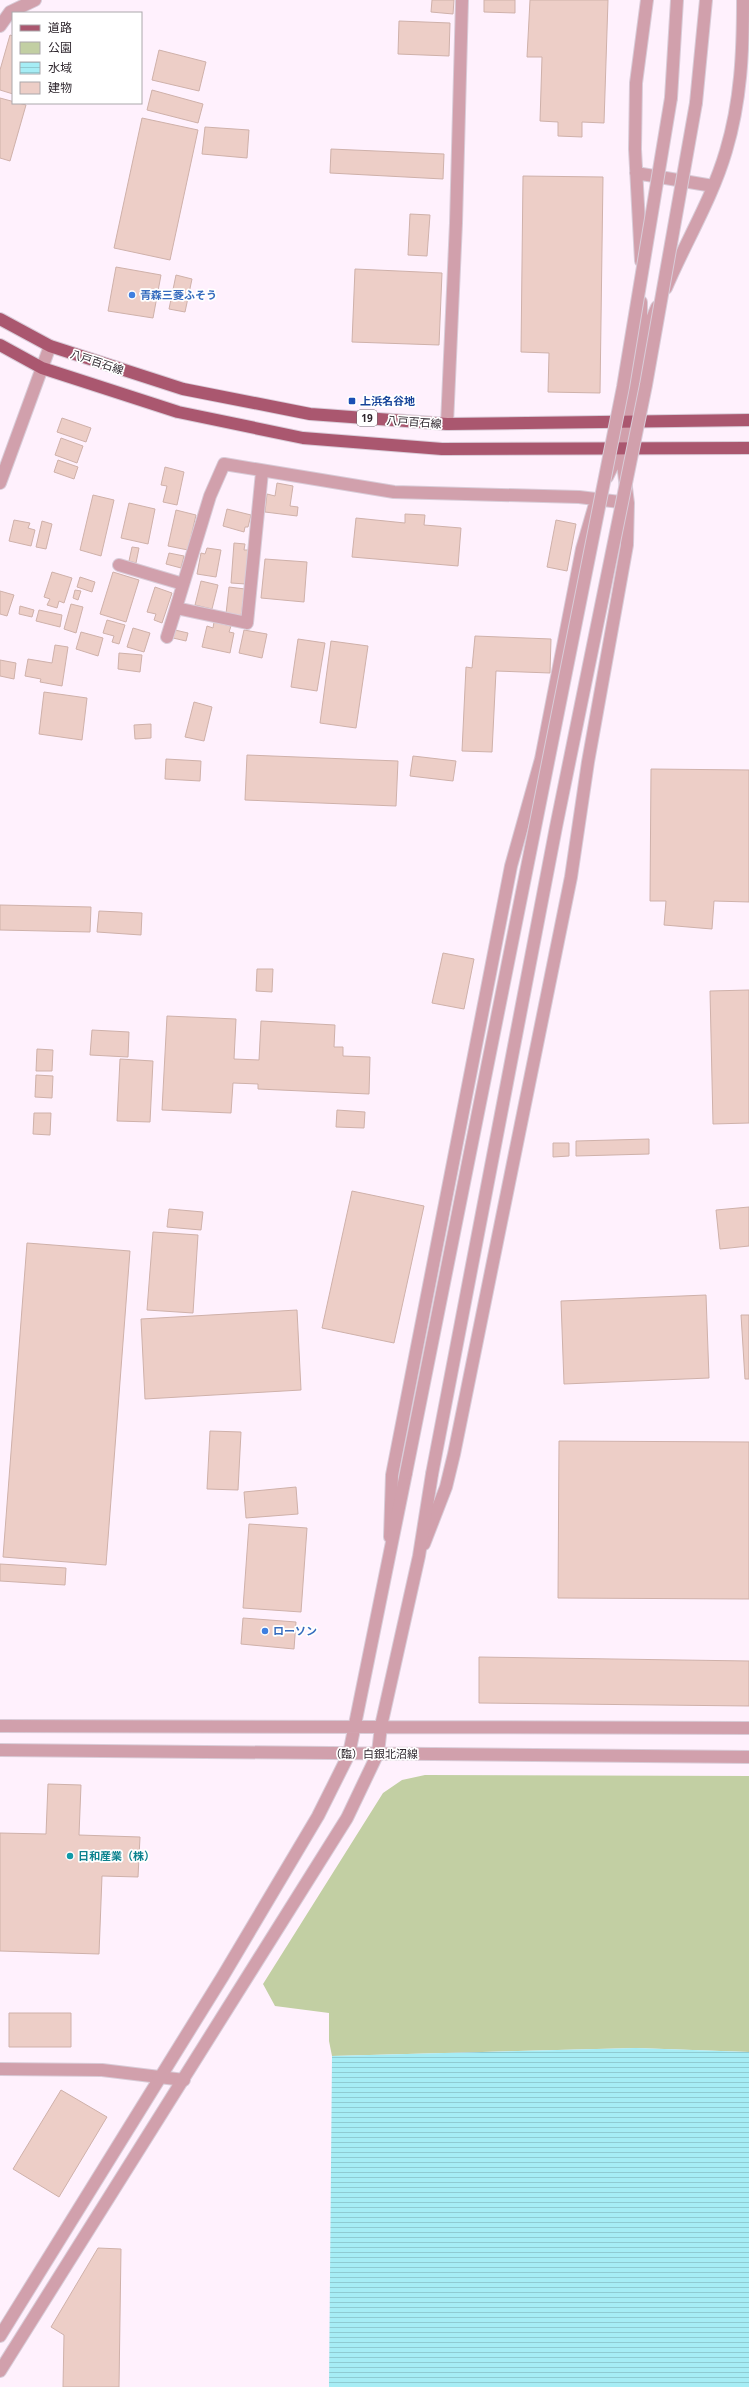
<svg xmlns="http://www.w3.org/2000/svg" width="749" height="2387" font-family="'Open Sans','Noto Sans JP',sans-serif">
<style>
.green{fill:#c2cfa3}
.water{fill:url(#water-rules)}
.building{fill:#edcec7;stroke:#cfb1aa}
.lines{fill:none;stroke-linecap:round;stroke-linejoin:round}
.minor-casing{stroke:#d9ccd8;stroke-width:14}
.tertiary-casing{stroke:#d9ccd8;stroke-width:14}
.primary-casing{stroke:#d9ccd8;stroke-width:14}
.minor{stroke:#d1a0ac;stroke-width:12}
.tertiary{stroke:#d1a0ac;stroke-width:12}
.primary{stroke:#aa576f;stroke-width:12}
.tertiary-bridge-casing{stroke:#d9ccd8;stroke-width:14;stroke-linecap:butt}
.tertiary-bridge{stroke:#d1a0ac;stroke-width:12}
.shop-dot{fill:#3f7fe0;stroke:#fff;stroke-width:1.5}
.transit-dot{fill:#1a4fb4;stroke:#fff;stroke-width:1.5}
.culture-dot{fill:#0f9aa8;stroke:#fff;stroke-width:1.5}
.labels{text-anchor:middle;stroke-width:3.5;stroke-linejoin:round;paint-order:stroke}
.shield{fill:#fff;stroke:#6d676c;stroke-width:1}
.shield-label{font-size:10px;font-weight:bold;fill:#2e262d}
.shop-label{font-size:11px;font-weight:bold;fill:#366cbe;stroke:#fff;text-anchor:start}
.street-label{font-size:11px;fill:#2e262d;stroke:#fff}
.transit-label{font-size:11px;font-weight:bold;fill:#164399;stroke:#fff;text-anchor:start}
.culture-label{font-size:11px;font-weight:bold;fill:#0d838f;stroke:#fff;text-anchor:start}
</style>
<defs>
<pattern id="water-rules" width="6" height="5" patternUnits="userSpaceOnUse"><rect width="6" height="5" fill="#a6edf5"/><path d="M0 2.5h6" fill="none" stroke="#8fcbd2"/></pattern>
</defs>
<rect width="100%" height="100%" fill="#fff1fd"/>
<!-- green -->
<path class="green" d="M425 1775 749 1776V2052L636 2048 332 2056 329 2041V2013L275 2006 263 1984 383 1793 402 1780Z"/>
<!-- water -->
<path class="water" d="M636 2048 749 2052V2387H329L332 2056Z"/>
<!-- building -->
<path class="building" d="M432 0H454L453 14 431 12Z
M484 0H515V13L484 12Z
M530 0H608L604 123 582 122V137L558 136V122L540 121 542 57H527Z
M399 21 450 23 449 56 398 54Z
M10 35 13 36V94L0 90V70Z
M159 50 206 62 199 91 152 80Z
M152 90 203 104 198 123 147 110Z
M0 98 26 105 10 161 0 158Z
M142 118 198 130 170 260 114 248Z
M205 127 249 130 247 158 202 154Z
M331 149 444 154 443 179 330 173Z
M523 176 603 177 600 393 548 392 549 353 521 352Z
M410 214 430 215 427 256 408 255Z
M116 267 161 275 153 318 108 311Z
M355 269 442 273 439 345 352 342Z
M176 275 192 279 185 312 169 309Z
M62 418 91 428 86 442 57 432Z
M61 438 83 446 77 463 55 455Z
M58 460 78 467 74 479 54 472Z
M165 467 184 472 177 505 163 502 167 486 161 485Z
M277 483 293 486 290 506 298 507 297 516 265 512 267 494 275 496Z
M93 495 114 500 101 556 80 550Z
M129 503 155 509 148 544 121 538Z
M227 509 251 515 248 527H245L244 532 223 526Z
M176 510 196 515 188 550 168 546Z
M405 514 425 515 424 525 461 528 458 566 352 557 356 518 405 523Z
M14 520 30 523 28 528 35 530 31 546 9 541Z
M556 520 576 524 567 571 547 567Z
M42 521 52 524 46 549 36 547Z
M234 543 245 544 244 550H248L246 584 231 583Z
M132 547 139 548 136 563 129 561Z
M207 548 221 550 216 577 197 574 201 553 205 554Z
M169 553 184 556 181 568 166 564Z
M265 559 307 562 304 602 261 598Z
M52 572 72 578 64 603 59 601 57 608 47 605 50 599 44 597Z
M113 572 139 580 126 622 100 614Z
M80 577 95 582 92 592 77 587Z
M201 581 218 585 212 609 195 605Z
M155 587 172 593 162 623 154 620 156 614 147 612Z
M229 587 245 589 241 616 226 614Z
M75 590 81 591 78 600 73 598Z
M0 591 14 595 7 616 0 614Z
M71 604 83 607 76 633 64 629Z
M20 606 34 610 32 617 19 614Z
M39 610 62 615 60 627 36 621Z
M107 620 125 625 119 644 112 642 114 636 103 633Z
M214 622 231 626 229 632 234 633 230 653 202 647 207 626 213 628Z
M133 628 150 633 144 652 127 647Z
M175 630 188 633 186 641 173 638Z
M244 630 267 634 262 658 239 653Z
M81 632 103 638 98 656 76 649Z
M475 636 551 639 550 673 496 671 492 752 462 751 466 667 472 668Z
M298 639 325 643 317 691 291 687Z
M331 641 368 646 356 728 320 723Z
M55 645 68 647 62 686 40 682 41 679 25 676 28 659 52 663Z
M119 653 142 655 140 672 118 669Z
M0 660 16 663 14 679 0 676Z
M44 692 87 698 82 740 39 734Z
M194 702 212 707 204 741 185 737Z
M151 724V738L135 739 134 725Z
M247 755 398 761 396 806 245 800Z
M413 756 456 761 453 781 410 776Z
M166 759 201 761 200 781 165 779Z
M651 769 749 770V902L714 901 712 929 664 925 666 901H650Z
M0 905 91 907 90 932 0 930Z
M99 911 142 913 141 935 97 932Z
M443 953 474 959 464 1009 432 1003Z
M257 969H273L272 992 256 991Z
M749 990V1123L713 1124 710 991Z
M167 1016 236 1019 234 1059 259 1060 261 1021 335 1025 334 1047H343V1056L370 1057 369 1094 258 1089V1084L233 1083 231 1113 162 1110Z
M92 1030 129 1032 128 1057 90 1055Z
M37 1049 53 1050 52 1071H36Z
M120 1059 153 1061 150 1122 117 1121Z
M36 1075 53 1076 52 1098 35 1097Z
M337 1110 365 1112 364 1128 336 1127Z
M34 1113H51L50 1135 33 1134Z
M649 1139V1154L576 1156V1141Z
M553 1143H569V1156L553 1157Z
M352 1191 424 1206 394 1343 322 1328Z
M749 1207V1246L720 1249 716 1210Z
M169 1209 203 1212 201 1230 167 1227Z
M153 1232 198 1235 193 1313 147 1310Z
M27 1243 130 1251 106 1565 3 1557Z
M706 1295 709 1378 564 1384 561 1301Z
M297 1310 301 1390 145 1399 141 1319Z
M741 1315H749V1379H745Z
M210 1431 241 1432 238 1490 207 1489Z
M559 1441 749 1442V1599L558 1598Z
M296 1487 298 1514 246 1518 244 1492Z
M249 1524 307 1528 301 1612 243 1608Z
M0 1564 66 1568 65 1585 0 1581Z
M243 1618 296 1622 294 1649 241 1644Z
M479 1657 749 1661V1706L479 1703Z
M48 1784 81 1785 79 1835 140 1837 138 1877 102 1876 99 1954 0 1951V1833L46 1834Z
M9 2013H71V2047H9Z
M61 2090 107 2117 59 2197 13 2169Z
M98 2248 121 2249 119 2387H63L64 2335 51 2327Z"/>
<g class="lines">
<!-- minor casing -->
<g class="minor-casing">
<path id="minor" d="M0 26 10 12 35 0
M636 173 713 186
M641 261 635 149 636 83 647 0
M666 288C685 243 712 199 726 151 741 101 743 52 743 0
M641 302V345L657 307
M447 424 456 223 462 0
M262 472 247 623 176 608 210 496 224 464 394 492 579 497 628 503
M607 477 621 449
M0 483 50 346
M119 565 183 584
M167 637 176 608
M390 1537 392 1475 511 866 541 759 582 549 595 504
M424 1544 446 1487 454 1454 571 877 588 762 627 545 628 503 621 449
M0 2069 102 2070 184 2080"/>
</g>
<!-- tertiary casing -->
<g class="tertiary-casing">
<path id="tertiary" d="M671 98 677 0
M696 103 706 0
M621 449 641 345
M0 1726 749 1728
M0 1750 749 1757
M0 2336 223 1976 318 1816 349 1754 406 1473
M0 2371 347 1818 378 1753 381 1726 419 1556 432 1474"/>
</g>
<!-- primary casing -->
<g class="primary-casing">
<path id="primary" d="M0 319 50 346 183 389 310 414 447 424 749 420
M0 345 42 368 178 412 303 438 442 449 749 448"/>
</g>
<!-- minor -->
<use href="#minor" class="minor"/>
<!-- tertiary -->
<use href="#tertiary" class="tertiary"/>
<!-- primary -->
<use href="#primary" class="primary"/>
<!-- tertiary-bridge casing -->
<g class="tertiary-bridge-casing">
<path id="tertiary-bridge" d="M406 1473 623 387 671 98
M432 1474 556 827 646 385 696 103"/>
</g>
<!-- tertiary-bridge -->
<use href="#tertiary-bridge" class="tertiary-bridge"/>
</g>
<!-- markers -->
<g class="shop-dot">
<circle cx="132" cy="295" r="4"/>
<circle cx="265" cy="1631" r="4"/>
</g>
<rect class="transit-dot" x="348" y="397" width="8" height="8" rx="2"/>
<circle class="culture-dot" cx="70" cy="1856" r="4"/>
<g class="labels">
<!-- shield labels -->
<rect class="shield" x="357" y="410" width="20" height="16" rx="3"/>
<g class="shield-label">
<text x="367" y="422">19</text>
</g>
<!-- shop labels -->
<g class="shop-label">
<text x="140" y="299">青森三菱ふそう</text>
<text x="273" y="1635">ローソン</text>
</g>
<!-- street labels -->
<g class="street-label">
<text transform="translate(97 362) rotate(18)" y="4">八戸百石線</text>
<text transform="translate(414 422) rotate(4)" y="4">八戸百石線</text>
<text x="374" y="1758">（臨）白銀北沼線</text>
</g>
<!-- transit labels -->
<g class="transit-label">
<text x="360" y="405">上浜名谷地</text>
</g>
<!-- culture labels -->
<g class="culture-label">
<text x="78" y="1860">日和産業（株）</text>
</g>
</g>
<!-- legend -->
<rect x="12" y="12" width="130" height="92" fill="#ffffff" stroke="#aba8ab"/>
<rect x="20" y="25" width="20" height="6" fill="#aa576f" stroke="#aba8ab"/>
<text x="48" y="32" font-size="12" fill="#2e262d">道路</text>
<rect x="20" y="42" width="20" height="12" fill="#c2cfa3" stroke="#aba8ab"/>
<text x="48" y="52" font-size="12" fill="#2e262d">公園</text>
<rect x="20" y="62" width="20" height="12" fill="url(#water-rules)" stroke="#aba8ab"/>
<text x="48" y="72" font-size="12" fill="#2e262d">水域</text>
<rect x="20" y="82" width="20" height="12" fill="#edcec7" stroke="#aba8ab"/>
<text x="48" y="92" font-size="12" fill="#2e262d">建物</text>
</svg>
